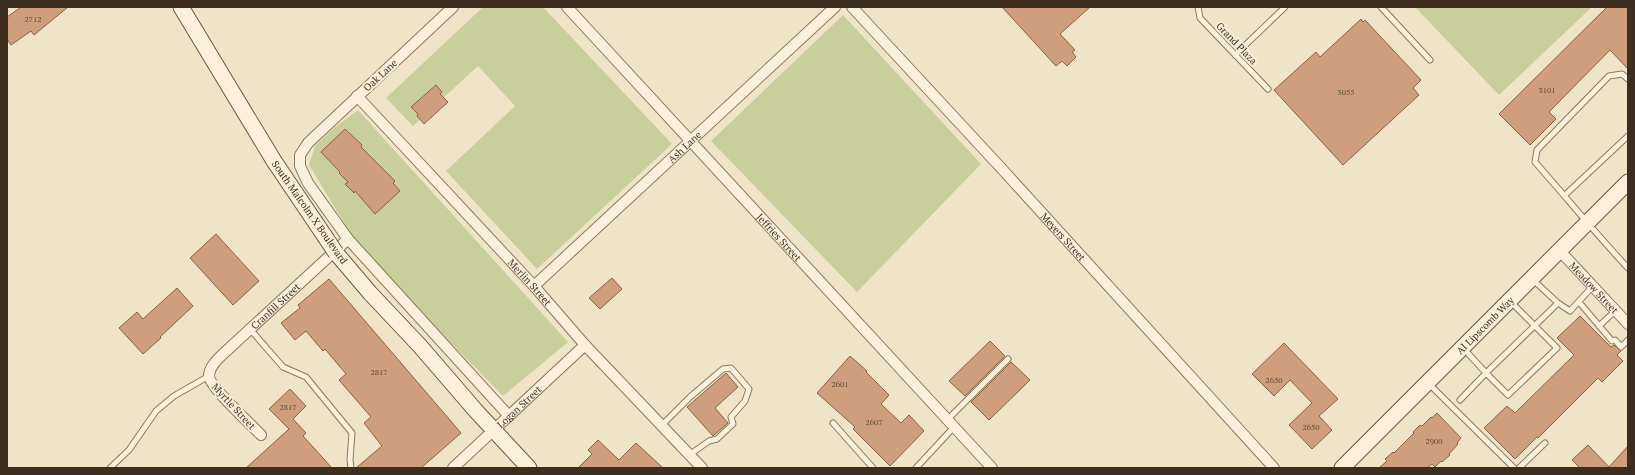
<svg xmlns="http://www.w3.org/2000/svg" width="1635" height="475" font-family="'PT Serif',serif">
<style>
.green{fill:#c9cf9b}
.building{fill:#cf9f7d;stroke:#8d5f41}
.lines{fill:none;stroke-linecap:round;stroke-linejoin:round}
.lane-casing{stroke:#8d765c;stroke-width:7}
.street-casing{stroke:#8d765c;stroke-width:12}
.secondary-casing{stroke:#6f573f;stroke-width:17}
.lane{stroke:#faf1dc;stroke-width:5}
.street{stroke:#faf1dc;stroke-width:10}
.secondary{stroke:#faf1dc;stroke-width:15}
.secondary-bridge-casing{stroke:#6f573f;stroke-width:17;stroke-linecap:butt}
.secondary-bridge{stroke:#faf1dc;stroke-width:15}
.labels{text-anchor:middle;stroke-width:4;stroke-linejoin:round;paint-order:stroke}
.number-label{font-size:8px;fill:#624a37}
.street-label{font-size:10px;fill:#3d2e20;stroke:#f7eed8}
</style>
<rect width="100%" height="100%" fill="#f0e4c8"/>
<!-- green -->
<path class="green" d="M483 7H543L672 144 537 269 446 171 515 106 478 66 413 126 386 98Z
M1415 7H1592L1499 95Z
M843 15 981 164 857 292 711 141Z
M358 110 568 342 503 396 361 251 309 165 315 146 334 128Z"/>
<!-- building -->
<path class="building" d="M21 7H68L34 35 31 31 11 45 7 39V17Z
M1002 7H1090L1060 34 1075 50 1072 52 1076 57 1067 66 1062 61 1056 66Z
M1607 7H1628V69L1610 50 1549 112 1556 119 1530 145 1499 114Z
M1361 19 1363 22 1365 20 1421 80 1413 88 1419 95 1343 165 1274 90 1316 52 1320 57Z
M436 85 442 92 440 94 448 102 424 124 417 116 418 114 411 107Z
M345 129 362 145 361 147 395 181 393 183 400 191 375 214 355 191 354 193 345 184 348 182 339 173 340 172 321 152Z
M216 234 259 281 233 305 190 258Z
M612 278 622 289 600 309 589 298Z
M329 279 461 433 421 468H356L382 446 364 423 371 417 339 380 346 374 325 349 323 351 306 331 295 340 281 323 300 308 298 305Z
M177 288 193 306 160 337 161 338 143 354 119 328 137 312 143 319Z
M1580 316 1611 347 1614 345 1621 351 1617 355 1623 361 1602 382 1598 378 1538 438 1537 437 1515 459 1484 428 1507 406 1515 413 1574 355 1557 338Z
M990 341 1005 356 965 396 949 381Z
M1284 343 1338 399 1319 416 1332 430 1312 449 1289 425 1312 403 1290 380 1274 396 1252 374Z
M850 356 867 371 866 372 889 395 881 404 901 423 909 415 924 431 890 466 853 429 855 427 817 393Z
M1011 362 1030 380 989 420 971 402Z
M726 373 738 387 715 408 728 423 713 436 687 407Z
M290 389 306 406 293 419 306 433 303 436 332 468H246L289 429 269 409Z
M1437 413 1461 438 1457 443 1458 444 1449 454 1450 455 1442 462 1441 461 1435 467 1432 464 1427 468H1379L1387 461 1385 459 1393 452 1394 453 1414 433 1413 432 1420 425 1422 426 1431 417 1432 418Z
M598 440 619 460 636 443 663 468H578L592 454 588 450Z
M1588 445 1609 467 1628 446V468H1580L1572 460Z"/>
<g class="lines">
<!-- lane casing -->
<g class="lane-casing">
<path id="lane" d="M1198 7 1200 18 1268 89
M1381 7 1430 60
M1235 55 1285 7
M1628 79 1622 74 1609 76 1537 150 1535 162C1566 197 1596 234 1628 268
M1565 195 1628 136
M1579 302 1612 341 1615 340 1621 347 1628 340
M1558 303 1570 311 1593 286
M1599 326 1615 311
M250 329 283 367 306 377 352 433 350 460 351 468
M1464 349 1486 373 1558 303 1532 279
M1428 383 1514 468
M1460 400 1486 373 1508 395 1557 348 1511 302
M947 420 1008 359
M833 423 873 468
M661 426 690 397 723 369 731 368 749 389 745 401 731 417 733 424 717 439 709 441 689 455
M110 468 129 450 156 411 174 396 209 376
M916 468 954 427
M1519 468 1545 443"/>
</g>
<!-- street casing -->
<g class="street-casing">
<g id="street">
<path d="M453 7 308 143 300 155V166L308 183 348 239 509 416"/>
<path id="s1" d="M567 7 992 468"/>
<path id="s2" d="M852 7 1002 169 1274 468"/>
<path id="s3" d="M357 96 534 286 585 345 702 468"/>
<path id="s4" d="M1560 251 1628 324"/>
<path id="s5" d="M534 286 835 7"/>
<path id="s6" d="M261 435C252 425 208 386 209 375 210 366 217 360 223 354L348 239"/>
<path id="s7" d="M453 468 585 345"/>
</g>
</g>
<!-- secondary casing -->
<g class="secondary-casing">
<g id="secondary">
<path d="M181 7 274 161"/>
<path d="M336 253 370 293 420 346 476 411 529 468"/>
<path id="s8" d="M1342 468 1628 182"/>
</g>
</g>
<!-- lane -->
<use href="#lane" class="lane"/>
<!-- street -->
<use href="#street" class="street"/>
<!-- secondary -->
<use href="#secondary" class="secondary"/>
<!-- secondary-bridge casing -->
<g class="secondary-bridge-casing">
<path id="secondary-bridge" d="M274 161 336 253"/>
</g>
<!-- secondary-bridge -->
<use href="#secondary-bridge" class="secondary-bridge"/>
</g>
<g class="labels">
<!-- number labels -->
<g class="number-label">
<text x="33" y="22">2712</text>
<text x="1547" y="93">3101</text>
<text x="1346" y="95">3055</text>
<text x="379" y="375">2817</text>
<text x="1274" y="383">2650</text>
<text x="840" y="387">2601</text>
<text x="288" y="410">2817</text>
<text x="874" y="425">2607</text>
<text x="1311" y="430">2650</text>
<text x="1434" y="444">2900</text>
</g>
<!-- street labels -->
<g class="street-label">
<text transform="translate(1237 43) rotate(46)" y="4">Grand Plaza</text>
<text transform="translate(380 75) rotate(-43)" y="4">Oak Lane</text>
<text dy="4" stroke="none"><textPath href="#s5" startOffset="205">Ash Lane</textPath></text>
<text transform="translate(310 212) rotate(55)" y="4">South Malcolm X Boulevard</text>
<text dy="4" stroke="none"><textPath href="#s2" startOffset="312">Meyers Street</textPath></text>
<text dy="4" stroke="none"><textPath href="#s1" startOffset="313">Jeffries Street</textPath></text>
<text dy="4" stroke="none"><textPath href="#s3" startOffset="254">Merlin Street</textPath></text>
<text dy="4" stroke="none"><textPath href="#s4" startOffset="50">Meadow Street</textPath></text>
<text dy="4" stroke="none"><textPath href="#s6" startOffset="177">Cranfill Street</textPath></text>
<text dy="4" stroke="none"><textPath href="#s8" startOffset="202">Al Lipscomb Way</textPath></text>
<text transform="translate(234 406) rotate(47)" y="4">Myrtle Street</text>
<text dy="4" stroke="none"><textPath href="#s7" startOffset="90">Logan Street</textPath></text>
</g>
</g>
<!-- border -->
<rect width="1635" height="475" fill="none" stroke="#3d2e20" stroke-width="16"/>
</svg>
